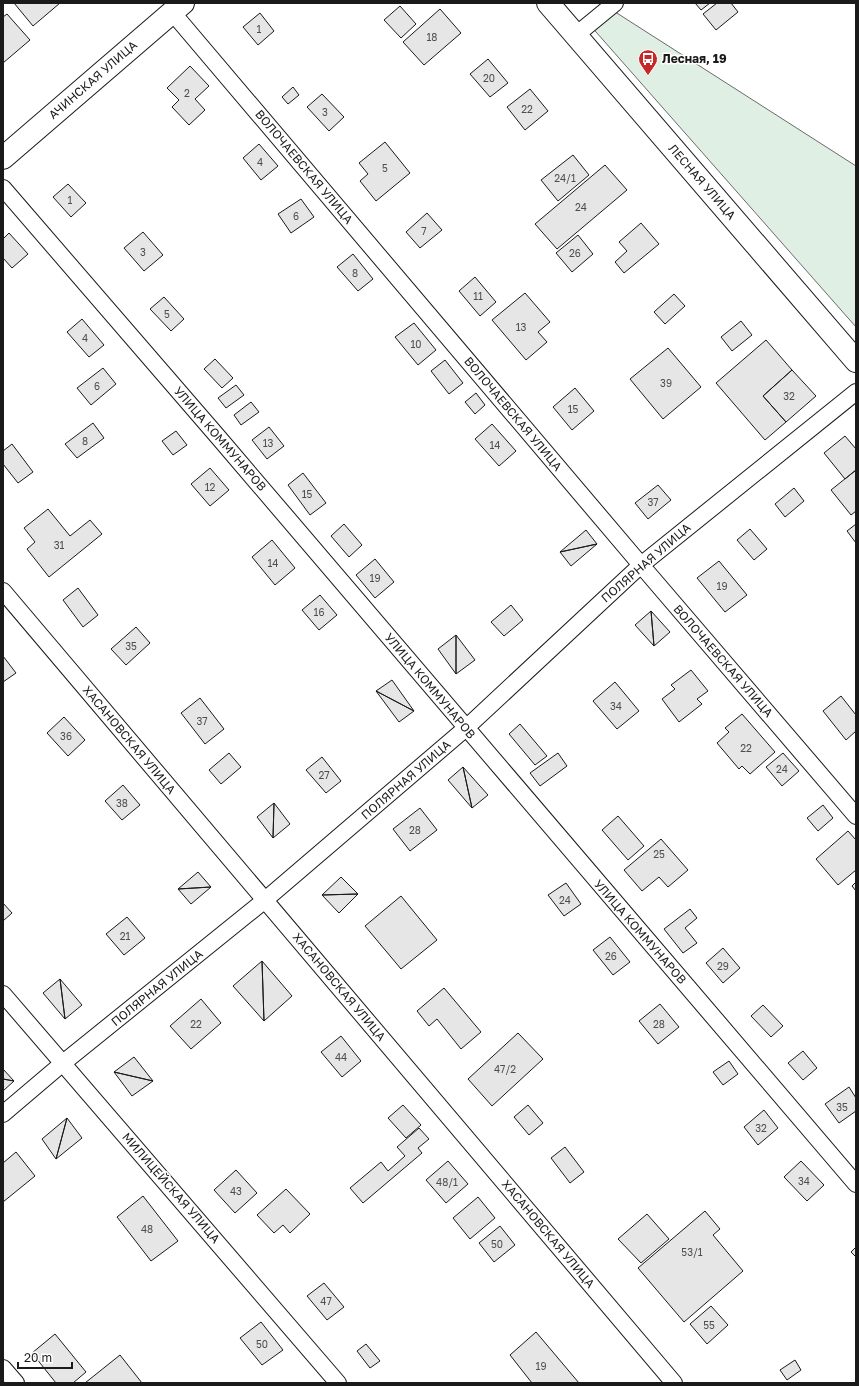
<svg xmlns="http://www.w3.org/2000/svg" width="859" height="1386" font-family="'Golos Text',sans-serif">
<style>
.green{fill:#e0efe3;stroke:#6a6a6a}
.building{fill:#e6e6e6;stroke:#1a1a1a}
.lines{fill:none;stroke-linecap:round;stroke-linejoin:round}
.street-casing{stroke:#1a1a1a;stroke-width:18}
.secondary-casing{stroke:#1a1a1a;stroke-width:24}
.street{stroke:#fff;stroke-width:16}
.secondary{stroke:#fff;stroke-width:22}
.labels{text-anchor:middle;stroke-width:3;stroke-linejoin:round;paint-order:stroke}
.number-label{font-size:10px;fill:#4d4d4d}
.poi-label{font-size:12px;font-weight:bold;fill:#1a1a1a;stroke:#fff;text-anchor:start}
.street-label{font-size:12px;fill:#1a1a1a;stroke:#fff}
</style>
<rect width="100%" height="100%" fill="#fff"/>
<!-- green -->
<path class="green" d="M609 8 856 166V327L589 24Z"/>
<!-- building -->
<path class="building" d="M14 3H60L33 26Z
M695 3H710L701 10Z
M717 3H731L738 12 716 30 703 14Z
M400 6 416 24 401 38 384 20Z
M440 9 461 33 424 65 403 42Z
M260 13 274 31 258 45 243 27Z
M7 14 30 40 3 63V17Z
M488 59 508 83 490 97 470 74Z
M190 66 209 86 195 99 205 110 189 125 172 107 179 100 167 88Z
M293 87 299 95 288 104 282 97Z
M530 89 548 111 525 130 507 107Z
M322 94 344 117 329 131 307 107Z
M385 142 410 173 376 201 360 181 368 174 359 163Z
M259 144 278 166 261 180 243 158Z
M573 155 589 175 558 201 541 180Z
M605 165 627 190 557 249 535 224Z
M68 184 86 203 71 217 53 197Z
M301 199 314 217 291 233 278 214Z
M427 213 442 230 420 248 406 232Z
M641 223 659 244 624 273 615 262 627 251 619 242Z
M143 232 163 255 144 271 124 248Z
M9 233 28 254 12 268 3 258V239Z
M578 235 593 254 572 272 556 253Z
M353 254 373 279 358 291 337 267Z
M475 277 496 302 480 316 459 291Z
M525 293 550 322 538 332 547 342 526 360 492 320Z
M674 294 685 306 665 324 654 312Z
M164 297 184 319 171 331 150 309Z
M82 319 104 345 89 357 67 332Z
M741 321 752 335 732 351 721 337Z
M414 323 436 350 418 365 395 337Z
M766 340 792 370 763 396 786 422 765 440 716 383Z
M668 348 701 387 663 419 630 379Z
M215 359 233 378 222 388 204 369Z
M445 360 463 383 449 394 431 371Z
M103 368 116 384 91 405 77 388Z
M792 370 816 396 786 422 763 396Z
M236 385 244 395 226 408 218 398Z
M575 388 594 411 572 430 553 407Z
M476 393 485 405 475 414 465 402Z
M251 402 259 412 241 425 234 415Z
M93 423 104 438 77 458 65 444Z
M492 424 516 451 499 466 475 439Z
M269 427 284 446 267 459 252 440Z
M176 431 187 445 173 455 162 441Z
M845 436 856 449V470L845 479 824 453Z
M12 444 33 472 18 483 3 464V451Z
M210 468 229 490 210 506 191 484Z
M856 470V511L851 515 831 490Z
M303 473 326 503 310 515 288 485Z
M658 485 671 500 648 519 635 503Z
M794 488 804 501 785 517 775 504Z
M48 509 70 536 90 520 102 534 49 577 27 549 35 542 24 528Z
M344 524 362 545 349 557 331 536Z
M856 524V543L847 531Z
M750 529 767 549 754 560 737 540Z
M586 530 597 544 560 552Z
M272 540 295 568 275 585 252 557Z
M597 544 571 566 560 552Z
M375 559 394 582 375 598 356 575Z
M719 561 747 595 725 612 697 578Z
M78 588 98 615 83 627 63 600Z
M320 595 337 615 319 630 302 610Z
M511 605 523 620 504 636 491 622Z
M651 611 670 632 654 646Z
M651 611 654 646 635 625Z
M136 627 150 643 126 665 111 649Z
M456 635 475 660 456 674Z
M456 635V674L438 649Z
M3 656 16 673 3 682Z
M691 670 708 691 697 699 702 704 679 722 662 699 675 689 671 685Z
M392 680 414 711 376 691Z
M615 682 639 711 617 729 593 701Z
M376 691 414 711 399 722Z
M841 696 856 715V731L846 740 823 711Z
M200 698 224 729 205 744 181 713Z
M742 714 775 752 750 774 742 766 739 769 717 743 729 732 725 728Z
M64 717 85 740 68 756 47 733Z
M520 724 547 756 535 765 509 734Z
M229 753 241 767 221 784 209 770Z
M558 753 567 766 540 786 530 773Z
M783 753 799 771 782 786 766 767Z
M322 757 341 781 326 793 306 770Z
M463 767 488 795 472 808Z
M463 767 472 808 448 780Z
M123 785 140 805 122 820 105 801Z
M274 803 290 824 273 838Z
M274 803 273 838 257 817Z
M823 805 833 818 818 831 807 818Z
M420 808 437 830 410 851 393 829Z
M618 816 644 846 628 860 602 830Z
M848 831 856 840V870L838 885 816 859Z
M661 839 688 870 668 887 659 877 642 891 624 870Z
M198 872 211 887 178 889Z
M341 877 358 894 322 895Z
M856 882V891L852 886Z
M566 883 581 904 564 916 548 895Z
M211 887 191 904 178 889Z
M358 894 339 913 322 895Z
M401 896 437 940 401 969 365 926Z
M3 903 12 913 3 921Z
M690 909 697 918 685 928 697 943 683 953 664 929Z
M127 917 145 938 124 955 106 934Z
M610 937 630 962 613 975 593 950Z
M723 948 740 968 723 983 706 963Z
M262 961 292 996 264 1021Z
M262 961 264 1021 233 986Z
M60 979 82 1005 65 1019Z
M60 979 65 1019 43 993Z
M444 988 481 1032 461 1049 437 1019 429 1026 417 1011Z
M201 999 221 1023 191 1049 170 1026Z
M660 1004 679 1027 658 1044 639 1021Z
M763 1005 783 1026 771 1037 751 1016Z
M518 1033 543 1059 492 1106 468 1079Z
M341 1036 361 1061 342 1077 321 1052Z
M803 1051 817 1068 803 1080 788 1063Z
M134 1057 153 1081 114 1072Z
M729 1061 738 1074 723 1085 713 1072Z
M3 1069 14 1081 3 1079Z
M114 1072 153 1081 132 1096Z
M3 1079 14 1081 3 1091Z
M849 1087 856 1098V1111L839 1123 825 1104Z
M403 1105 421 1125 406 1138 388 1118Z
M528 1105 543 1123 529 1135 514 1117Z
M764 1110 778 1128 758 1145 744 1127Z
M67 1118 82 1138 56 1159Z
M67 1118 56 1159 42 1139Z
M419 1128 429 1139 418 1148 422 1153 363 1203 350 1188 381 1162 388 1171 405 1156 397 1147Z
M565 1147 584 1172 570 1183 551 1158Z
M16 1152 35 1176 3 1202V1163Z
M448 1161 468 1184 446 1203 426 1180Z
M801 1161 824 1185 807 1201 784 1177Z
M236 1170 257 1193 235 1213 214 1190Z
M286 1189 310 1214 290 1233 283 1225 274 1233 257 1215Z
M143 1196 178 1241 151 1261 117 1217Z
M478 1197 495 1218 470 1239 453 1218Z
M705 1211 720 1229 713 1235 743 1271 684 1322 638 1268Z
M647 1214 669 1239 641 1263 618 1239Z
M500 1226 515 1245 494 1262 479 1243Z
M856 1247V1257L851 1252Z
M324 1283 344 1307 327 1320 307 1296Z
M711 1306 728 1325 707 1344 690 1324Z
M261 1322 283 1350 262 1365 240 1338Z
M536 1332 579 1383H532L510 1355Z
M55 1334 86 1372 73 1383H56L32 1353Z
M366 1344 380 1361 370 1368 357 1351Z
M120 1355 142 1383H85Z
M795 1360 801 1370 787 1380 780 1370Z"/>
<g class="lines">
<!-- street casing -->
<g class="street-casing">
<path id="street" d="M172 12 641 565 856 816
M576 35 615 3
M3 188 219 438 856 1184
M3 591 674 1383
M3 994 338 1383
M3 1114 63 1063 265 900 466 728 641 565 856 392
M3 1368 16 1383"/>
</g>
<!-- secondary casing -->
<g class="secondary-casing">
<path id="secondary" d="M548 3 856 361
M3 158 183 3"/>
</g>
<!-- street -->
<use href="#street" class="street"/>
<!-- secondary -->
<use href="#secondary" class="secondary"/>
</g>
<!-- icons -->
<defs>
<g id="bus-pin" transform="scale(1)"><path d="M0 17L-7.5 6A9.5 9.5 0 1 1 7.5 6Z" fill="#c62828" stroke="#fff"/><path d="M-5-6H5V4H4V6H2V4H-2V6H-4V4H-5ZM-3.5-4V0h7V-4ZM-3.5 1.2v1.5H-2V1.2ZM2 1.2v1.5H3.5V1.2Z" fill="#fff"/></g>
</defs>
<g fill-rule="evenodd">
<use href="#bus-pin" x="648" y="59"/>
</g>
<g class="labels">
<!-- number labels -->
<g class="number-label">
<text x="259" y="33">1</text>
<text x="432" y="41">18</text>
<text x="489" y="82">20</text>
<text x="187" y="97">2</text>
<text x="527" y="113">22</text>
<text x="325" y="116">3</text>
<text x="260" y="166">4</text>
<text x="385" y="172">5</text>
<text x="565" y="182">24/1</text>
<text x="70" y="204">1</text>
<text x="581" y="211">24</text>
<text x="296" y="220">6</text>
<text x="424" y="235">7</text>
<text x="143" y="256">3</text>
<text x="575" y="257">26</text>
<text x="355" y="277">8</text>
<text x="478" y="300">11</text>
<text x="167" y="318">5</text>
<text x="521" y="331">13</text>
<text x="85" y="342">4</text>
<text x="416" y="348">10</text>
<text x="666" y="387">39</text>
<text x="97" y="390">6</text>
<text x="789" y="400">32</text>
<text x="573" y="413">15</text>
<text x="85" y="445">8</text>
<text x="268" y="447">13</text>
<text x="495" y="449">14</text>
<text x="210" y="491">12</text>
<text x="307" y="498">15</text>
<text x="653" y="506">37</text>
<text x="59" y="549">31</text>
<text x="273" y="567">14</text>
<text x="375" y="582">19</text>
<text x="722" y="590">19</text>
<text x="319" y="616">16</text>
<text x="131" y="650">35</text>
<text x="616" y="710">34</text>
<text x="202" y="725">37</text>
<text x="66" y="740">36</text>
<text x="746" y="752">22</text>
<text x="782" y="773">24</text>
<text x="324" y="779">27</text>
<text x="122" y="807">38</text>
<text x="415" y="834">28</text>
<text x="659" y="858">25</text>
<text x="565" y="904">24</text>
<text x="125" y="940">21</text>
<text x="611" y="960">26</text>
<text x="723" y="970">29</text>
<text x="196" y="1028">22</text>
<text x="659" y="1028">28</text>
<text x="341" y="1061">44</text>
<text x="505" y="1073">47/2</text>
<text x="842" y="1111">35</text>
<text x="761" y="1132">32</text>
<text x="804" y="1185">34</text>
<text x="447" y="1186">48/1</text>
<text x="236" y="1195">43</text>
<text x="147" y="1233">48</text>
<text x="497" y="1248">50</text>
<text x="692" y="1256">53/1</text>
<text x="326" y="1305">47</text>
<text x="709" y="1329">55</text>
<text x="262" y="1348">50</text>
<text x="541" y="1370">19</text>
</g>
<!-- poi labels -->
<g class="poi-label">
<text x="662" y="63">Лесная, 19</text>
</g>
<!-- street labels -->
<g class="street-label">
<text transform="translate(93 80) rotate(-41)" y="4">АЧИНСКАЯ УЛИЦА</text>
<text transform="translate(304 167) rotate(50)" y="4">ВОЛОЧАЕВСКАЯ УЛИЦА</text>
<text transform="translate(702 182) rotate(49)" y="4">ЛЕСНАЯ УЛИЦА</text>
<text transform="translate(513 414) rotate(50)" y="4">ВОЛОЧАЕВСКАЯ УЛИЦА</text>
<text transform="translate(220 439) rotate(49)" y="4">УЛИЦА КОММУНАРОВ</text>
<text transform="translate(646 563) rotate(-41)" y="4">ПОЛЯРНАЯ УЛИЦА</text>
<text transform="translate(723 661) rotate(49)" y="4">ВОЛОЧАЕВСКАЯ УЛИЦА</text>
<text transform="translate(430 686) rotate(50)" y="4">УЛИЦА КОММУНАРОВ</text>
<text transform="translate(129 740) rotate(50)" y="4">ХАСАНОВСКАЯ УЛИЦА</text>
<text transform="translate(406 780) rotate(-41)" y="4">ПОЛЯРНАЯ УЛИЦА</text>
<text transform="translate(640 932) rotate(49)" y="4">УЛИЦА КОММУНАРОВ</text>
<text transform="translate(339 987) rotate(50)" y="4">ХАСАНОВСКАЯ УЛИЦА</text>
<text transform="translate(157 988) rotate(-39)" y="4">ПОЛЯРНАЯ УЛИЦА</text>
<text transform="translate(171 1188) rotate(49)" y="4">МИЛИЦЕЙСКАЯ УЛИЦА</text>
<text transform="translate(548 1234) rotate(50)" y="4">ХАСАНОВСКАЯ УЛИЦА</text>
</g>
</g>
<!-- border -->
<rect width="859" height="1386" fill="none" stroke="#1a1a1a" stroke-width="8"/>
<!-- scale -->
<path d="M18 1362v6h54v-6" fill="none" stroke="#1a1a1a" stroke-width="2"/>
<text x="24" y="1362" font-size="12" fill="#1a1a1a" stroke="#ffffff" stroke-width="3" paint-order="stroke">20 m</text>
</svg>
